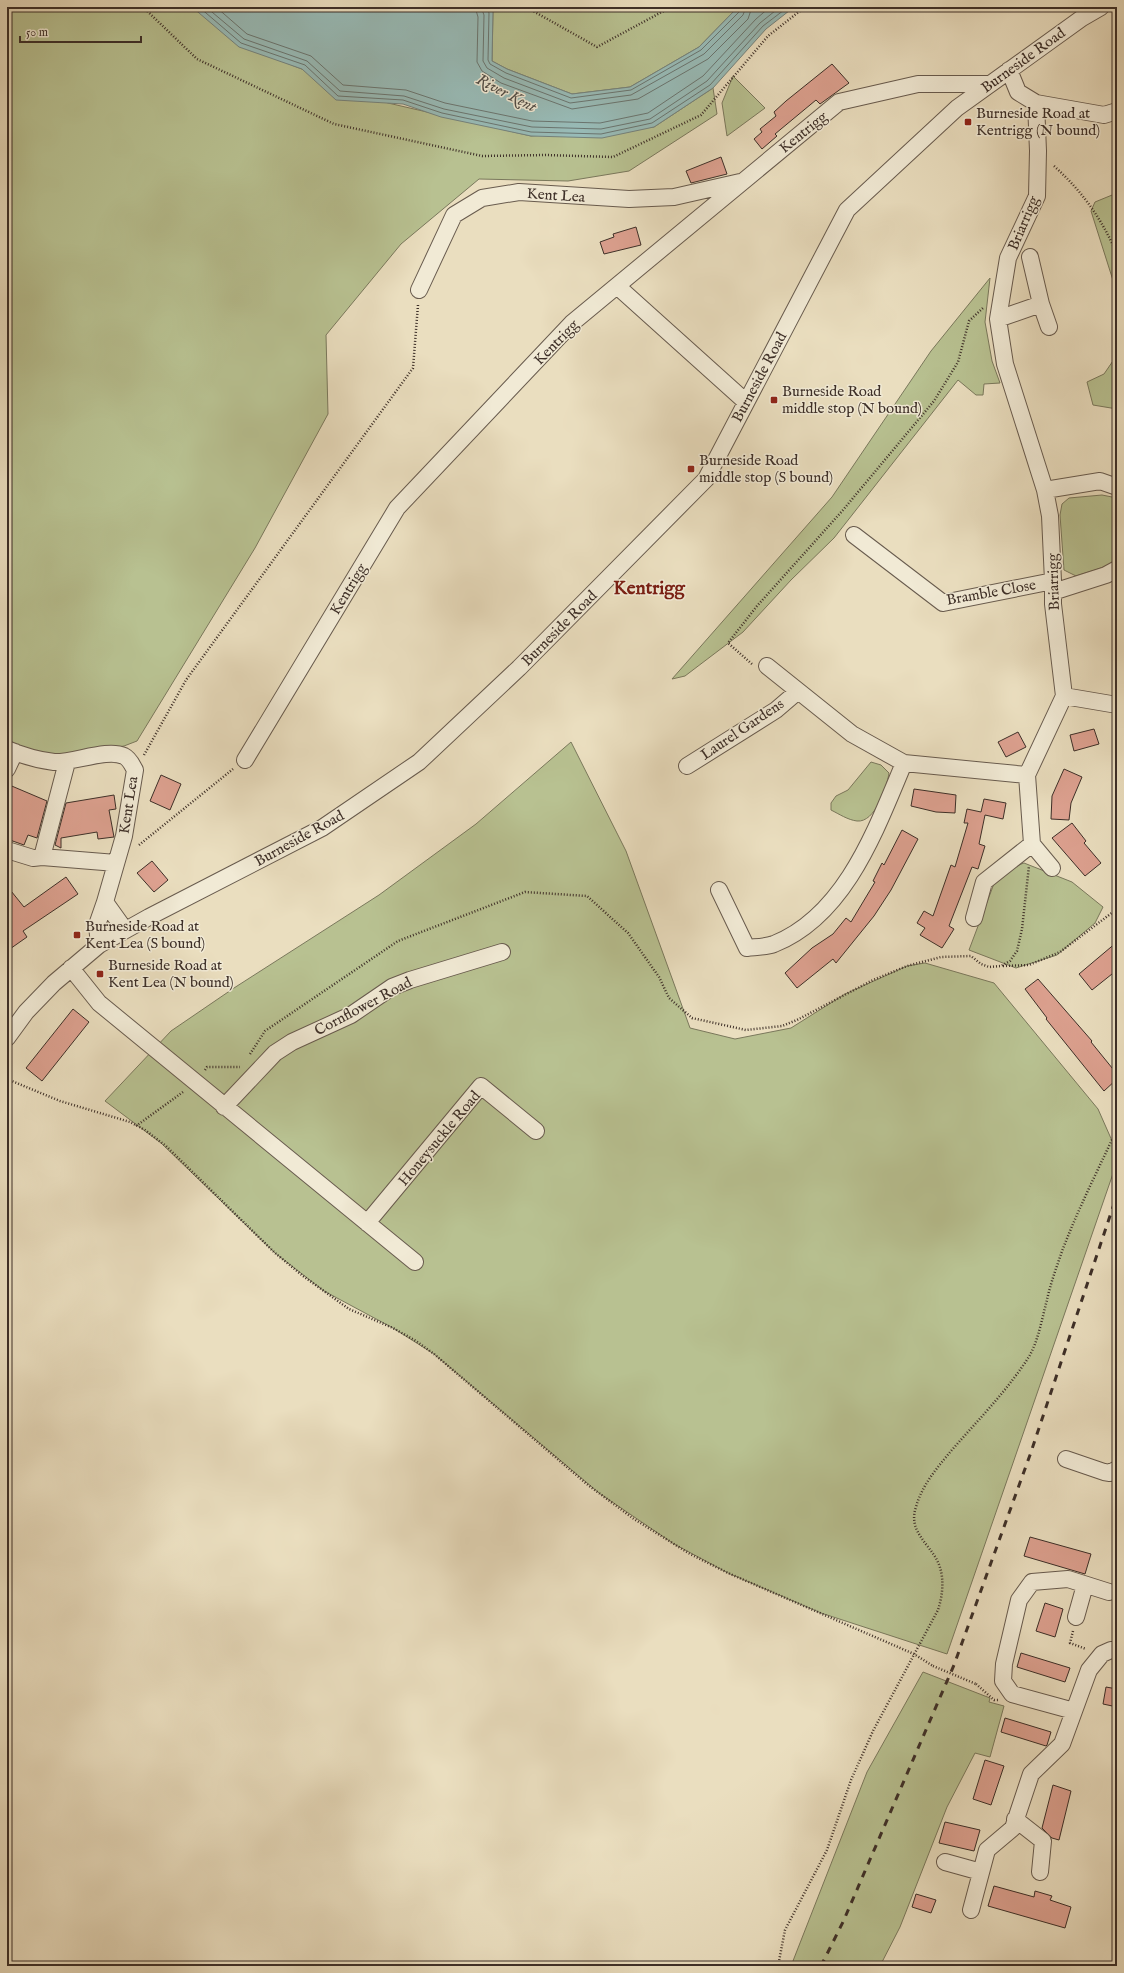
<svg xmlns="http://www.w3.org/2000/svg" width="1124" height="1973" font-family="'IM FELL English',serif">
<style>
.green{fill:#b8c191;stroke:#7a785c}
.water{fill:#98bbb7;stroke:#74837e}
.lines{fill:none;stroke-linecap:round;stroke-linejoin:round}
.shore{stroke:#6a7570;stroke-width:1}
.building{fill:#dda190;stroke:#3d2f28}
.minor-casing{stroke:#685b4e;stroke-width:18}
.path{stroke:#3d2f28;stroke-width:2.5;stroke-dasharray:1 2;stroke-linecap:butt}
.minor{stroke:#f1ead5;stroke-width:16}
.rail{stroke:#3d2f28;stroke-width:3;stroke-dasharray:7 7;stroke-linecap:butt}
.path-bridge{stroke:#3d2f28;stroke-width:2.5;stroke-dasharray:1 2;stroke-linecap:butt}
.poi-dot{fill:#8f2418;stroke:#f1ead5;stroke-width:1.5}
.labels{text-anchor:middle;stroke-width:3;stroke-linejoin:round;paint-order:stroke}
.street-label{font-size:15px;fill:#3d2f28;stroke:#f1ead5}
.poi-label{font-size:15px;fill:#3d2f28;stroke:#f1ead5;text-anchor:start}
.water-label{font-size:16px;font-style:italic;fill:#4f4b45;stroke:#f1ead5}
.district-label{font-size:19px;font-weight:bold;fill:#7a1f14;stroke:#f1ead5}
</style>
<rect width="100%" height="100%" fill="#eadebf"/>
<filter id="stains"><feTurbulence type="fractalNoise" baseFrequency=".005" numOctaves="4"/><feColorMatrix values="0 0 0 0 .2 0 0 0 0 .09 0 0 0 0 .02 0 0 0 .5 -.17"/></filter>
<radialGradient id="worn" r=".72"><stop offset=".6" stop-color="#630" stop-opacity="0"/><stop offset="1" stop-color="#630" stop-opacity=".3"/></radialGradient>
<!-- green -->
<path class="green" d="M7 7H193L284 62 388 103 531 136 654 127 713 88 717 114 629 171 568 181 479 179 401 244 326 335 328 414 255 548 137 741 124 746 56 757 7 742Z
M489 7H738L699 47 630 87 572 94 507 69 492 61 493 11Z
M733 76 765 108 727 136 722 103Z
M1117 193V293L1091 211 1095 202Z
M990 278 985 322 992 361 1000 383 984 384 983 395H976L958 380 834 538 791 580 743 632 685 676 672 679 832 497 931 351Z
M1117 355V409L1093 405 1087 382 1104 374Z
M1102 495 1117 498V563L1076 576 1064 570 1060 515 1062 504 1069 498Z
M571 742 626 851 690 1028 735 1039 791 1028 845 994 907 966 925 963 994 983 1098 1109 1117 1152V1162L947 1654 821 1613 728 1573 674 1544 599 1493 434 1354 393 1328 324 1291 275 1253 161 1143 105 1101 171 1031 234 988 379 895 476 824Z
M871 762 881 765 889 773C887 787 875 823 857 821 848 820 839 814 831 810V803L836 796 848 790Z
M1024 863 1072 882 1103 907 1095 923 1057 955 1016 968 969 950 998 873Z
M923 1672 990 1698 989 1702 1004 1706 990 1757 975 1753 947 1807 900 1927 880 1966H791L867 1772Z"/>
<!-- water -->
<path class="water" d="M192 7H489L493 11 492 61 507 69 572 94 630 87 699 47 738 7H794L766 29 713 88 654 127 602 138 531 136 441 117 403 104 336 100 302 69 239 47Z"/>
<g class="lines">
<!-- shore -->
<path class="shore" d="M199 7 241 43 305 65 338 96 403 100 442 113 531 132 601 134 652 123 710 85 763 26 788 7
M206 7 244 39 307 61 340 91 404 96 444 109 532 127 601 129 650 119 707 81 760 23 780 7
M216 7 247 34 311 56 343 85 406 90 445 103 532 121 600 123 648 113 703 76 756 19 770 7
M475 7 478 17 477 62 482 71 501 83 572 109 638 99 708 59 748 19 752 7
M481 7 484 15 483 61 487 68 504 78 570 103 631 95 704 54 743 15 746 7
M487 7 489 13 488 60 490 64 506 73 571 98 631 90 701 50 740 11 741 7"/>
</g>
<!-- building -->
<path class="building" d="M832 64 849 83 820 104 816 100 775 134 777 136 762 149 754 139 762 132 760 129 776 116 774 112 786 101Z
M721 157 727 174 691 183 686 171Z
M636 227 641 245 604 254 600 242 614 237 613 234Z
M1094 729 1099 744 1074 751 1070 735Z
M1018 732 1026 747 1006 757 998 742Z
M1064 769 1082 777 1071 803 1069 820 1051 819 1052 796Z
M161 775 181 784 170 810 150 801Z
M7 784 47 801 37 838 28 835 24 845 7 839Z
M914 789 956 795 955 813 936 812 911 806Z
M114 795 116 809 109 810 114 837 98 839 97 832 61 838V848L55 845 66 803Z
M984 799 1006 803 1003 819 985 815 979 844 985 846 978 869 972 867 949 926 954 929 942 948 920 935 925 928 917 923 924 911 933 916 951 865 955 867 968 823H964L967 809 981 812Z
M1072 823 1086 841 1084 843 1101 863 1085 876 1052 838Z
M902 830 918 839 891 890 874 916 836 963 833 959 797 988 785 973 812 948 833 934 846 918 851 922 875 882 873 881 882 863 884 865Z
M152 861 168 880 154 892 137 873Z
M66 877 78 894 23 931 27 937 7 951V886L24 907Z
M1117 942V970L1092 990 1079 974Z
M1038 979 1092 1041 1091 1042 1117 1074V1079L1104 1091 1046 1019 1047 1018 1025 989Z
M73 1009 89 1022 42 1081 26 1068Z
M1030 1537 1091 1554 1085 1574 1024 1556Z
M1045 1603 1063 1609 1055 1637 1036 1631Z
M1021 1653 1070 1668 1065 1682 1017 1667Z
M1106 1687 1117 1689V1707L1103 1704Z
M1005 1718 1051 1732 1047 1745 1046 1746 1001 1732Z
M985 1760 1004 1766 991 1805 973 1799Z
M1053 1785 1071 1791 1059 1840 1052 1838 1042 1828Z
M945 1822 980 1830 974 1851 939 1843Z
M994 1886 1034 1897 1035 1891 1052 1896 1050 1900 1071 1907 1065 1928 988 1906Z
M916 1894 936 1900 931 1913 912 1907Z"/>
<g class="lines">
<!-- minor casing -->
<g class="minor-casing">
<path id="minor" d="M1009 70 1018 92 1036 103 1104 115 1117 111
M1036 103 1038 151 1037 196 1008 258 998 319 1005 364 1045 490 1050 516 1053 581V604L1064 696 1027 775 1032 844 1052 868
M617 286 746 402
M419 290 454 215 482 198 519 192 629 199 674 197 740 182
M1041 304 1049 327
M998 319 1041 304 1030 257
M1045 490 1100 481 1117 487
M854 535 943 603 1053 581
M1053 592 1106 575 1117 569
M767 666 852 734 904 763 1027 775
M1064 696 1117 705
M7 749C21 755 38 760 54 762 74 763 107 748 124 756 130 759 132 765 135 770L124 836 105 902 125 930
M245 760 397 508 572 323 839 102 918 84H990
M687 766 776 710 797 692
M7 769 15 752
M7 850 33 858 42 857 116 863
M42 857 67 762
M719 890 747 948C755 947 766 947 774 944 846 915 876 829 904 763
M974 918 984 882 1032 844
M99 945 97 925 105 902
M71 968 99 1003 415 1262
M7 1038 26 1012 54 983 99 945 149 917 322 828 419 762 519 668 706 479 847 210 957 108 1082 18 1101 7
M224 1107 275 1053 292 1042 351 1015 392 987 410 980 502 952
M367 1223 481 1086 536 1131
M1066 1459 1104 1472 1110 1473 1117 1469
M1076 1617 1085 1585
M1074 1711 1012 1694 1003 1681 1004 1664 1019 1600 1032 1582 1068 1579 1109 1592
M1015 1819 1043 1841 1040 1872
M945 1862 981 1872
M971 1910 987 1850 1013 1828 1031 1774 1062 1744 1089 1670 1102 1654 1111 1650H1117"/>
</g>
<!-- path -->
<path class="path" d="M143 7 197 59 334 124 482 156 545 155 613 157 701 115 768 36 805 7
M526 7 597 47 671 7
M1054 166C1082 191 1102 219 1117 254
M752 664 728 643 757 606 843 510 934 401 958 362 969 321 984 307
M144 755 186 680 413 368 418 305
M139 845 233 769
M1003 966 1029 965 1060 952 1117 909
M250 1054 265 1031 398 941 525 892 587 896 628 933 659 977 669 998 692 1018 746 1030 782 1026 797 1020 873 980 907 966 941 957 971 956 981 964 989 967 1001 966 1010 961 1017 951 1022 929 1029 866
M205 1070 207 1067H240
M7 1079 60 1101 130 1122 145 1130 166 1146 275 1253 303 1276 349 1309 393 1328 416 1341 434 1354 588 1485 634 1519 690 1554 728 1573 914 1654 933 1666
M136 1126 183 1092
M1073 1631 1070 1643 1086 1649
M976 1684 994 1700H998
M778 1966 785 1930 827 1850 851 1780 873 1731 938 1610C943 1594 945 1576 937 1560 927 1542 908 1530 916 1507 922 1485 937 1468 951 1451 978 1420 1008 1390 1030 1355 1039 1338 1042 1318 1047 1300 1050 1285 1056 1269 1061 1254 1077 1211 1098 1170 1117 1129"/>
<!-- minor -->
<use href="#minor" class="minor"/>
<!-- rail -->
<path class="rail" d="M821 1966 843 1922 954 1665 1030 1455 1117 1195"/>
<!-- path-bridge -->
<path class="path-bridge" d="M933 1666 976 1684"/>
</g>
<!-- markers -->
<g class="poi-dot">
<rect x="964" y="118" width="8" height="8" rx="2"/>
<rect x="770" y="396" width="8" height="8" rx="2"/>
<rect x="687" y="465" width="8" height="8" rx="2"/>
<rect x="73" y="931" width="8" height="8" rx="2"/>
<rect x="96" y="970" width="8" height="8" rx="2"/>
</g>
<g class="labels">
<!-- street labels -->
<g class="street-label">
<text transform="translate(1023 60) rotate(-36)" y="5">Burneside Road</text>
<text transform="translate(803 132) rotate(-39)" y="5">Kentrigg</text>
<text transform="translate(556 195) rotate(4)" y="5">Kent Lea</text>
<text transform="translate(1023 223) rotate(-67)" y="5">Briarrigg</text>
<text transform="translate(556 342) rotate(-46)" y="5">Kentrigg</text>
<text transform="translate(759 377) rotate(-62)" y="5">Burneside Road</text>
<text transform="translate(1053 582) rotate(-92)" y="5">Briarrigg</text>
<text transform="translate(348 589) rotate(-59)" y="5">Kentrigg</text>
<text transform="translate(991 592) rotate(-10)" y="5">Bramble Close</text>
<text transform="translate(559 628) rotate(-45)" y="5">Burneside Road</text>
<text transform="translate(742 729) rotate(-34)" y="5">Laurel Gardens</text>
<text transform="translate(128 805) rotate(-81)" y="5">Kent Lea</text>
<text transform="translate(299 838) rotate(-29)" y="5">Burneside Road</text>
<text transform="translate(363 1006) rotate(-28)" y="5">Cornflower Road</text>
<text transform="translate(439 1138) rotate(-50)" y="5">Honeysuckle Road</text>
</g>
<!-- poi labels -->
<g class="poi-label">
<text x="976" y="118">Burneside Road at<tspan x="976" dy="17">Kentrigg (N bound)</tspan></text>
<text x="782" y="396">Burneside Road<tspan x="782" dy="17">middle stop (N bound)</tspan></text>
<text x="699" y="465">Burneside Road<tspan x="699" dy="17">middle stop (S bound)</tspan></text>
<text x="85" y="931">Burneside Road at<tspan x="85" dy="17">Kent Lea (S bound)</tspan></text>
<text x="108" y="970">Burneside Road at<tspan x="108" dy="17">Kent Lea (N bound)</tspan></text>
</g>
<!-- water labels -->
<g class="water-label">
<text transform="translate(507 92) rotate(27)" y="6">River Kent</text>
</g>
<!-- district labels -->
<g class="district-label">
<text x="649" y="594">Kentrigg</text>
</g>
</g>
<!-- margin -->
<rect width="1124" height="1973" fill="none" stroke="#eadebf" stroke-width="24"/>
<rect x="8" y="8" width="1108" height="1957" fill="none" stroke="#3d2f28" stroke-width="2"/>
<rect x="12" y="12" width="1100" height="1949" fill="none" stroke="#3d2f28"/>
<!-- scale -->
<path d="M20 36v6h121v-6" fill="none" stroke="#3d2f28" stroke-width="2"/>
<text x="26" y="36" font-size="12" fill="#3d2f28" stroke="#f1ead5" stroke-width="3" paint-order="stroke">50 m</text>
<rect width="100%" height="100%" filter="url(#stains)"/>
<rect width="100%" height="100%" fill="url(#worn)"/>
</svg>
